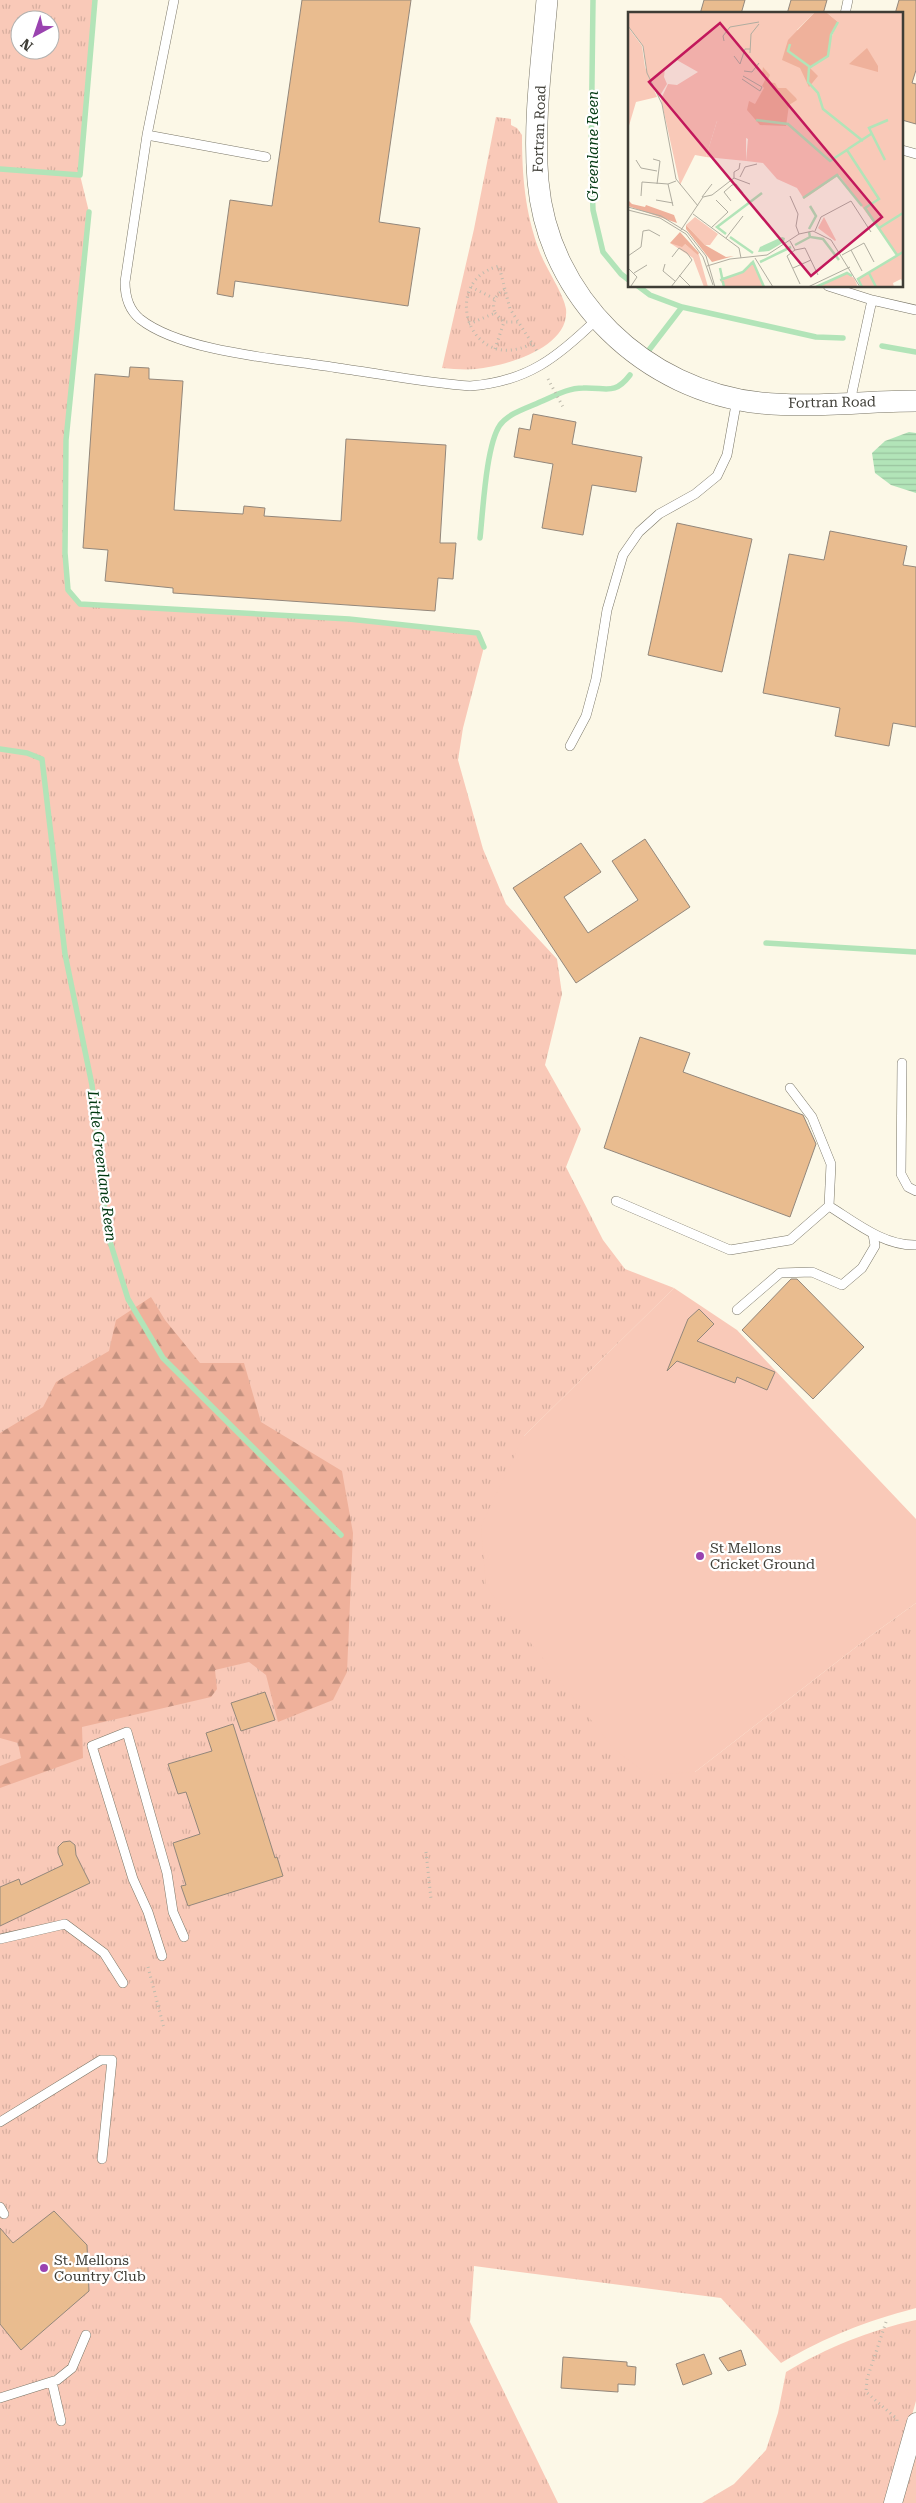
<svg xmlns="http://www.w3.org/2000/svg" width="916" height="2503" font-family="'Roboto Serif',serif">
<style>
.grass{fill:url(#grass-tufts);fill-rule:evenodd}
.forest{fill:url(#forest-firs)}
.pitch{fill:#f9c9b8}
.water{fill:url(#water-rules)}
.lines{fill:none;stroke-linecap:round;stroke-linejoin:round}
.stream{stroke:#b2e4b8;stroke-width:5.5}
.building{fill:#e9bc8f;stroke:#93877b}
.service-casing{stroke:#7a7667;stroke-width:10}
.minor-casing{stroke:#7a7667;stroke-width:19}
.tertiary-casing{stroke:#7a7667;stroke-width:22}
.path{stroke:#bebbad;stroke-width:3;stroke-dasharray:1 4;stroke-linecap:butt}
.service{stroke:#fff;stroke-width:9}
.minor{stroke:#fff;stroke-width:18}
.tertiary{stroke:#fff;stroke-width:21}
.poi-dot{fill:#9a43b0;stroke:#fff;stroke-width:2}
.labels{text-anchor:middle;stroke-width:4.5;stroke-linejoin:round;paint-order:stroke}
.street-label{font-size:14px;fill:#3e3d36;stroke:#fff}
.poi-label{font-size:14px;fill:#3e3d36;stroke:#fff;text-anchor:start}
.water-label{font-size:15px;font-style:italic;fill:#003810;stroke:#fff}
.inset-river{fill:none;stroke:#b2e4b8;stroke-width:2.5}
.inset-road{fill:none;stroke:#b0ada0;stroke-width:1}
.view{fill:#c2185b;fill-opacity:0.15;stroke:#c2185b;stroke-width:2.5}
.inset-edge{fill:none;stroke:#3e3d36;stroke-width:2.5}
</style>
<defs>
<pattern id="grass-tufts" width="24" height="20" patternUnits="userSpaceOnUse" patternTransform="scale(1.25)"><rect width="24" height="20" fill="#f9c9b8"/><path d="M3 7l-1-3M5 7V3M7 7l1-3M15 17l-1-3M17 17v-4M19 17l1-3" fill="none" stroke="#d6ae9f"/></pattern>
<pattern id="forest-firs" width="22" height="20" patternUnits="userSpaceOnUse" patternTransform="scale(1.25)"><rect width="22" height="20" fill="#efb19b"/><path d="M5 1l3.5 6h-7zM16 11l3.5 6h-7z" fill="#c3917f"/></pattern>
<pattern id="water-rules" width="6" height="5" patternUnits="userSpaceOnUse" patternTransform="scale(1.25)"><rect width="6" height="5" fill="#b2e4b8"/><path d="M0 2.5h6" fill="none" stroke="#9ac49f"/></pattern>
</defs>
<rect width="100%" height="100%" fill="#fcf8e7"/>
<!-- grass -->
<path class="grass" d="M0 0H95L80 175 89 212 66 441 65 553 69 590 80 604 349 619 478 633 484 647 463 728 458 760 483 849 506 904 557 959 562 994 545 1065 581 1129 566 1167 603 1240 625 1269 674 1288 524 1436 695 1772 869 1637 916 1603V2308C863 2322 828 2336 781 2363L721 2298 474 2266 470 2322 558 2503H0ZM20 20H50V50H20Z
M496 117 511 119V125L517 128 522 135C522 176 525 212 539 250 545 267 564 294 566 309 570 348 505 366 476 369 465 370 453 369 442 368L474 229Z
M916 2320V2401L887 2503H702L734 2484 766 2450 778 2413 786 2372C828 2347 868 2331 916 2320Z
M916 2440V2503H899Z"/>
<!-- forest -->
<path class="forest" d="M151 1297 165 1320 200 1363H244L261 1422 342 1471 353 1533 347 1672 333 1700 278 1722 266 1675 249 1662 215 1670 217 1689 211 1697 82 1727 83 1758 0 1788V1766L21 1758 18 1743 0 1738V1433L43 1407 56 1382 109 1351 116 1320Z"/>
<!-- pitch -->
<path class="pitch" d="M674 1288 737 1330 916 1519V1603L869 1637 695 1772 648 1775 613 1748 486 1586 481 1526 524 1436Z"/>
<!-- water -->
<path class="water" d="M909 432 916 433V493L891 485 875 473 872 453 885 441Z"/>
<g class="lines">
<!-- stream -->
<path class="stream" d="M593 0 591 162 593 210 603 252 621 274 630 281
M0 169 80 175 95 0
M89 212 66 440 65 553 68 590 80 604 349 619 478 633 484 647
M638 286 650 295 682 307 649 350
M682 307 816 337 843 338
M882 346 916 352
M480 538C483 511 486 445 500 425 509 413 527 408 540 402 554 396 568 388 583 388 606 387 614 396 630 375
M0 749 27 753 42 759 65 954 92 1085 107 1232 128 1299 163 1358 341 1535
M766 943 916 952"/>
</g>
<!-- building -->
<path class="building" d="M302 0H411L379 222 420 228 408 306 235 281 233 297 217 294 230 200 272 206Z
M704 0H745L741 14H700Z
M791 0H827L823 14H787Z
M899 0H916V70L912 83 916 84V124L902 120V14H895Z
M130 367 149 368V379L183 381 174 510 243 514 244 506 265 508 264 516 341 521 346 439 446 445 440 543H456L453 579 438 578 435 611 173 593V588L105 581 108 550 83 548 95 374 129 377Z
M533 414 576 422 572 444 642 457 636 492 592 485 583 535 542 528 553 464 514 457 519 428 530 430Z
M677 523 752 539 722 672 648 655Z
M830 531 907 546 903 565 916 567V727L893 723 889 746 835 736 840 708 763 693 789 554 824 560Z
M645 839 690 907 576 983 513 888 581 843 601 872 564 897 588 933 638 900 612 861Z
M640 1037 690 1053 683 1072 803 1115 816 1144 790 1217 604 1148Z
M791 1279H797L864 1347 813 1399 742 1330Z
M699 1309 714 1324 697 1341 775 1372 767 1390 737 1377 735 1383 677 1361 667 1371 688 1319Z
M265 1692 275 1720 241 1731 231 1703Z
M233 1724 275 1858 277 1857 283 1876 188 1906 181 1886 186 1885 173 1843 200 1834 186 1792 178 1794 168 1764 212 1751 206 1733Z
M70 1841 75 1845 76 1855 90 1883 0 1926V1887L19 1879 21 1885 63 1865 58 1853V1847L63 1842Z
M54 2211 87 2245 89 2291 21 2350 0 2324V2228L13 2243Z
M741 2350 746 2365 728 2371 719 2358Z
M704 2354 712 2374 683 2385 676 2364Z
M563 2357 627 2362V2366L636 2367 635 2385 618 2384V2392L561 2388Z"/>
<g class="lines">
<!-- service casing -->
<g class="service-casing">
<path id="service" d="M174 0 147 135 125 282C125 296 128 309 140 319 183 353 284 359 338 368 382 374 426 383 470 386 527 382 558 357 597 319
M845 14 848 0
M147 135 266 157
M902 150 916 154
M828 286 872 300 850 402
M872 300 916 310
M570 746 586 716 596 679 607 610 623 555 639 532 659 514 695 494 717 476 727 455 737 399
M902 1063 901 1174 908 1187 916 1191
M616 1201 730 1250 790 1240 829 1206 831 1164 812 1117 790 1088
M829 1206C856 1223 884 1246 916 1245
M737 1310 780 1273 812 1272 842 1285 862 1268 875 1246 873 1234
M0 1939 65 1924 104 1953 123 1983
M162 1956 148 1912 133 1879 92 1746 127 1732 167 1873 173 1912 184 1937
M0 2122 101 2060H112L102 2159
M0 2207 4 2214
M52 2382 61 2421
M0 2398 57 2380 72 2368 86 2335"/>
</g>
<!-- minor casing -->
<g class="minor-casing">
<path id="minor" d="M893 2503 916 2422"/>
</g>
<!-- tertiary casing -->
<g class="tertiary-casing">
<path id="tertiary" d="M547 0C542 60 533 121 538 181 548 298 645 391 761 403 812 408 865 401 916 401"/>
</g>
<!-- path -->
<path class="path" d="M471 287 495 299
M495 313 504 322H518
M469 324 495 313C491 302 496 294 505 289
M531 344C469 375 439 281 499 266L510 309 537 351
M495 349 504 322
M548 379 563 407
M426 1852 431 1899
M148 1967 164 2028
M886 2322 867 2379 866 2392 897 2419V2421"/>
<!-- service -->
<use href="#service" class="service"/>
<!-- minor -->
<use href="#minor" class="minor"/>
<!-- tertiary -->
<use href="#tertiary" class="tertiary"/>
</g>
<!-- markers -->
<g class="poi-dot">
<circle cx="700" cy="1556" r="5"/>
<circle cx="44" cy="2268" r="5"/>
</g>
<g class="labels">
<!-- street labels -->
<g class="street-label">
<text transform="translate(539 129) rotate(-88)" y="5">Fortran Road</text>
<text transform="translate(832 402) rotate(-1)" y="5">Fortran Road</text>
</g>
<!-- poi labels -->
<g class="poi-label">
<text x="710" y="1553">St Mellons<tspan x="710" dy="16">Cricket Ground</tspan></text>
<text x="54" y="2265">St. Mellons<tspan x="54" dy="16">Country Club</tspan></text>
</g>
<!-- water labels -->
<g class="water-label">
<text transform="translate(593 146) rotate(-90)" y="5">Greenlane Reen</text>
<text transform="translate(102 1166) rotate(83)" y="5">Little Greenlane Reen</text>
</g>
</g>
<!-- overview -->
<g transform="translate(628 12)">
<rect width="275" height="275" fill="#fcf8e7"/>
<path d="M0 0H187L169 18 203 26 210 10 198 0H275V271L273 267 265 271 266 275H234L230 267 269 243 211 163 176 187 169 176 149 167 135 151 118 149 120 127 89 109 78 145 67 143 52 173 33 87 40 72 49 73 70 60 47 47 37 56 36 65 39 72 31 85 19 61 15 34 0 14ZM0 15 14 34 17 55 29 85 8 90 0 117ZM67 205 90 222 82 233H77L58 213ZM196 205 208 228 207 229 190 216ZM42 231 57 232 71 243 80 275H76L65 246ZM123 250 127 253 136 275H96L92 268 115 260ZM219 261 226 266 230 275H188Z" fill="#f9c9b8"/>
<path d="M187 0H198L210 10 203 23 200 44 182 56 190 64 181 75 172 56 154 48 160 28ZM239 36 250 54V60L221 52ZM135 55 142 63 139 70 147 71 150 76H158L168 86 169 88 161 93 158 114 132 113 119 98 121 89 127 92 136 76 134 74 139 64 134 61ZM1 189 4 192 17 195 18 193 46 203 49 211 0 194ZM58 213 77 233 98 245 106 244 84 250 58 217ZM52 220 71 241 70 243 57 232 54 235 42 231Z" fill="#efb19b"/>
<path d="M89 109 114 113 118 118V149L78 145Z" fill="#f9c9b8"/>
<path d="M154 225 157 226 156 230 141 239 130 240 132 235Z" fill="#b2e4b8"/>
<path class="inset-river" d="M210 10 203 23 200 44 181 56 180 70 190 81 195 97 235 129M162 32 160 39 182 55M128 108 160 112 202 149 219 138 251 187 237 196 269 243M220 137 243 122M257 148 241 116 260 108M175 186 209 163 234 194M251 216 275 201M181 217 188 204 182 194M181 220 182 225 195 227 211 248M98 222 89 215 134 181M102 225 125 241M167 233 182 225M132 250 163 235M92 256 96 275M241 261 248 275M92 268 115 260 125 250 136 275M188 275 219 261 224 264M234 275 230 267 275 240"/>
<path class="inset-road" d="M0 14 15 34 19 61 34 92 48 167 70 194M96 29 95 24 102 15 131 10M122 41 123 22 131 12M106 44 112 52 117 37H122M116 59 124 60 131 51M114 67 132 79 134 75 115 64M25 147 32 149 29 172M8 148 13 156 29 159M112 165 117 155 129 152M106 166V160L111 157 112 151M40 172 45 194M13 184 14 170 40 172 48 169M162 184 170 202 168 214 171 222M74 185 84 172M28 188 45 191M103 189 96 180 104 173 108 172 115 181M0 195 33 204 59 220 78 244 87 275M0 198 32 206 58 222 75 245 85 273M65 202 111 236 113 246M83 216 100 200 88 188M53 218 75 185 84 183 106 166 122 172M187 219 193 205 223 189 243 220M98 226 115 204M162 229 167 238 177 236 190 263M167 238 159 244 172 272M223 238 234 259M214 243 236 231 246 250M0 244 13 235 15 219 21 218 32 224M127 246 145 275M37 252 35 259 47 269M79 254 102 247 139 243 171 222 185 219 203 228 232 275M0 256 9 265 3 274M165 256 183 248M6 261 19 253M51 263 63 275M43 275 64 248 59 241 51 236 44 245M180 275 222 255"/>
<path class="view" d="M92 11 254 205 183 264 21 70Z"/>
<rect width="275" height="275" class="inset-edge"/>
</g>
<!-- north arrow -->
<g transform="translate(35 35) rotate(220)"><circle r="24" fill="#ffffff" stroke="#b2b1af"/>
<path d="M0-4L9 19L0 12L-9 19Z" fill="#9a43b0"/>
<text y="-8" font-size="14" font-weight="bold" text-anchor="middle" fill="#3e3d36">N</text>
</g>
</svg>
